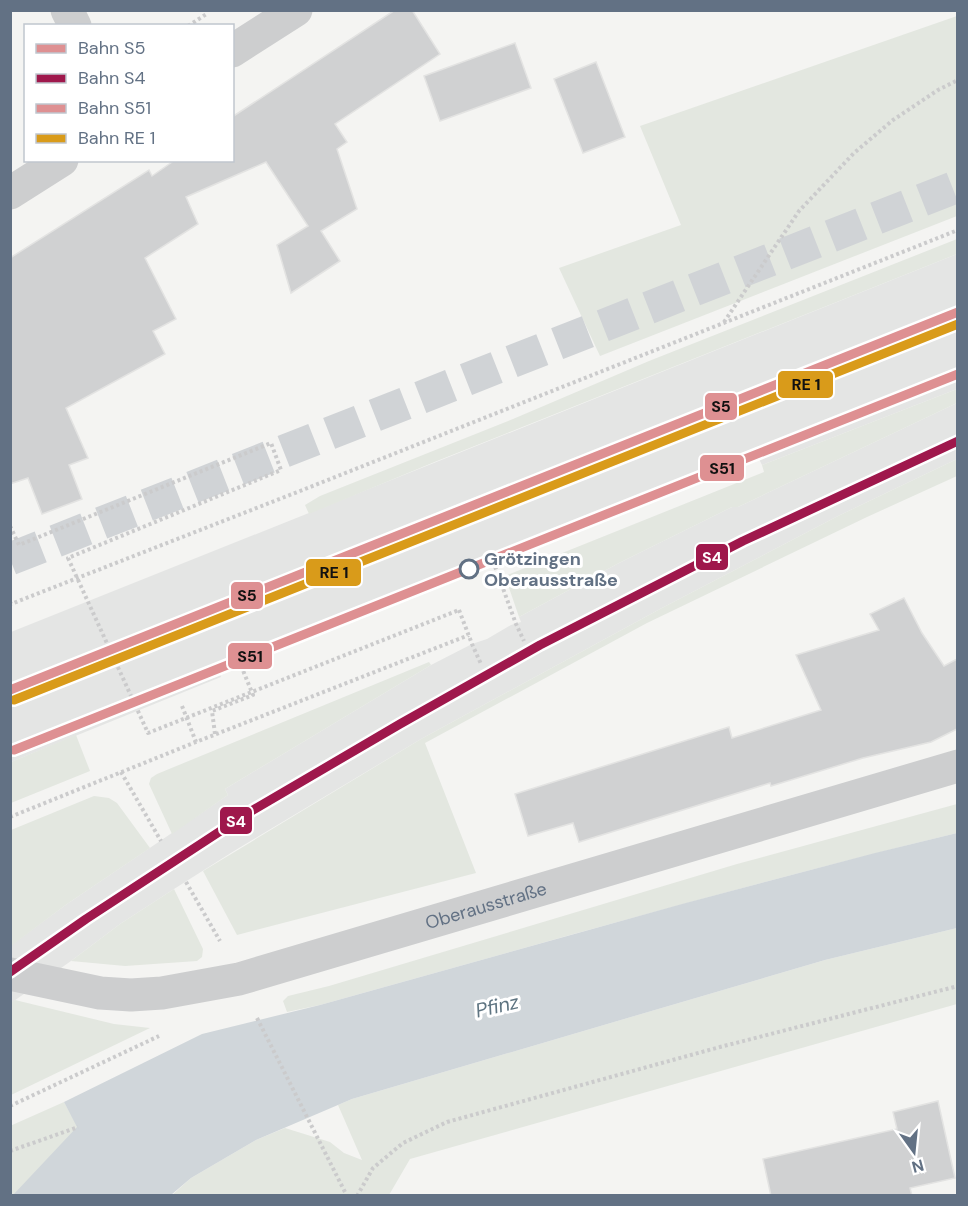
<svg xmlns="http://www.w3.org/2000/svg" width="968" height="1206" font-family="'DM Sans',sans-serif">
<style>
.built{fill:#e4e5e4}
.green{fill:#e3e7e0}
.water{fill:#d0d6da}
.building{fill:#d0d1d2;stroke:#e3e3e2;stroke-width:1.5}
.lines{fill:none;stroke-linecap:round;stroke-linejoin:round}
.highway-tunnel{stroke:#d0d3d6;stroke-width:33;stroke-dasharray:33 16;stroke-linecap:butt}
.path{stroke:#cbcbcc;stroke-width:4;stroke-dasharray:3 3;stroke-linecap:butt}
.minor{stroke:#cdcecf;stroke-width:33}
.path-bridge{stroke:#cbcbcc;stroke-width:4;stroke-dasharray:3 3;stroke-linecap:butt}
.rail-1-casing{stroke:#fff;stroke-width:14}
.rail-2-casing{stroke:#fff;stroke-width:14}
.rail-3-casing{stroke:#fff;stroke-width:14}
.rail-4-casing{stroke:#fff;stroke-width:14}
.rail-1{stroke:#de9092;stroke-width:9}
.rail-2{stroke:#9f184c;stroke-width:9}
.rail-3{stroke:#de9092;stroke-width:9}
.rail-4{stroke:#d99b1a;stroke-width:9}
.stop-dot{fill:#fff;stroke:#627184;stroke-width:3}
.labels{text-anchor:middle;stroke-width:6;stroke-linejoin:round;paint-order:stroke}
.stop-label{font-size:18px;font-weight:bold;fill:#627184;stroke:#fff;text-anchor:start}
.street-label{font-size:18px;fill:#627184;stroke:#fff}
.water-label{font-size:20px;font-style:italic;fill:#5e7481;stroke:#fff}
.line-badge{stroke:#fff;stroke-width:2}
.badge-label{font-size:16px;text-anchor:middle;font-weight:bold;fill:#fff}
.pale-badge-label{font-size:16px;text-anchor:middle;font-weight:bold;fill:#111}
</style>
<rect width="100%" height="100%" fill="#f4f4f2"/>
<!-- built -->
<path class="built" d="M957 254V389L762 465 757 455 219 671 221 677 11 762V632Z
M957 403V459L838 516 660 609 421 739 234 851 174 889 120 924 71 961 11 1003 10 946 67 904 228 795 225 789 431 665 472 644 487 639 511 625 521 622 519 617 619 563 732 507H738Z"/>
<!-- green -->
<path class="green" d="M957 16V216L600 356 559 268 681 225 640 126Z
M957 239V254L437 461 309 514 305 505 320 496 513 419 649 361Z
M957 389V403L738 507H732L619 563 519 617 505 576 764 472 762 465Z
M957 459V476L867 517 647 623 425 743 476 873 237 935 203 871 421 739 660 609 838 516Z
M429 662 431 665 225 789 228 795 172 834 149 784 151 778 157 774Z
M76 735 90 771 11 803V762Z
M94 796 109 798 117 803 150 848 67 904 11 946V830Z
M957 804V833C744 885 532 946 320 1005L287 1012 283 1001 288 996 329 986 737 864Z
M174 889 203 949 202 957 197 961 125 966 71 961 120 924Z
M957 928V1004L410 1159 389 1195 171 1196 191 1178 256 1140 285 1128 330 1142 344 1153 362 1160 338 1105 352 1099 825 960Z
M15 1000 114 1024 150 1028 11 1095 10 1003Z
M64 1102 78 1127 13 1196 10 1195V1126Z"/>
<!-- water -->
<path class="water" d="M957 833V928L825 960 352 1099 256 1140 191 1178 171 1195H13L77 1127 64 1102 202 1034 320 1005 682 904 875 853Z"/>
<!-- building -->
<path class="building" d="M395 10H412L440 54 335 124 347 142 337 149 357 209 321 231 340 261 291 293 277 245 308 226 266 162 186 197 198 224 145 258 176 319 153 331 165 354 66 408 88 458 69 465 82 499 42 514 28 478 10 484V258L149 170 152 176 175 160H232V117Z
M515 43 531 88 440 121 424 76Z
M596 62 625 137 583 153 554 79Z
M904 598 922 633 944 666 957 659V729L931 742 863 758 771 786 770 783 579 842 573 823 528 836 515 794 729 727 732 738 821 710 796 655 879 630 870 614Z
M938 1101 955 1178 910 1188 912 1196H771L763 1159 897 1129 893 1112Z"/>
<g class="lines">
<!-- highway-tunnel -->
<path class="highway-tunnel" d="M10 559 958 186"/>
<!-- path -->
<path class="path" d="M188 26 208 13
M724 322 799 211 854 153 893 120 938 90 958 80
M493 561 516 624 524 641
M10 602 11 604 300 491 958 230
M459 610 472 644 481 664
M182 706 196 742
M215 734 212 711 253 695 240 663
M121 772 161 841
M10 817 196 742 469 635
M186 882 220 941
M257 1018 347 1196
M10 1106 159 1036
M10 1151 78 1127
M357 1196 373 1168 403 1143 447 1122 720 1047 958 986"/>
<!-- minor -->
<g class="minor">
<path d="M67 10 75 26"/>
<path d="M232 51 296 10"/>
<path d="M10 193 62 160"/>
<path id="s1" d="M10 974 100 993 131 995 162 993 239 979 958 766"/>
</g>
<!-- path-bridge -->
<path class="path-bridge" d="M10 526 19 545 271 443 281 470 68 558 148 733 459 610"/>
<!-- rail-1 casing -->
<g class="rail-1-casing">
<path id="rail-1" d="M10 690 958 312"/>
</g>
<!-- rail-2 casing -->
<g class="rail-2-casing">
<path id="rail-2" d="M10 972 86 919 248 813 400 724 540 645 743 541 958 441"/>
</g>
<!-- rail-3 casing -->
<g class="rail-3-casing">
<path id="rail-3" d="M14 750 958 374"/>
</g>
<!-- rail-4 casing -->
<g class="rail-4-casing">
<path id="rail-4" d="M14 700 958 324"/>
</g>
<!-- rail-1 -->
<use href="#rail-1" class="rail-1"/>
<!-- rail-2 -->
<use href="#rail-2" class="rail-2"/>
<!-- rail-3 -->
<use href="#rail-3" class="rail-3"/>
<!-- rail-4 -->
<use href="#rail-4" class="rail-4"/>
</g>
<!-- markers -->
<circle class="stop-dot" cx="469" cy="569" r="9"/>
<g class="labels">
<!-- stop labels -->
<g class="stop-label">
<text x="484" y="565">Grötzingen<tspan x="484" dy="21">Oberausstraße</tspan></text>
</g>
<!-- street labels -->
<g class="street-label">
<text dy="6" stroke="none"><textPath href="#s1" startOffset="490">Oberausstraße</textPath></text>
</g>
<!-- water labels -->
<g class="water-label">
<text transform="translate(497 1006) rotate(-13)" y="7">Pfinz</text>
</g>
</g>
<g class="line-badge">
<rect x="777" y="370" width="57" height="29" rx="6" fill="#d99b1a"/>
<rect x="704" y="392" width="34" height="29" rx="6" fill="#de9092"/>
<rect x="699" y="454" width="46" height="28" rx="6" fill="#de9092"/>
<rect x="695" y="543" width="34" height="28" rx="6" fill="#9f184c"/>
<rect x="305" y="558" width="57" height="29" rx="6" fill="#d99b1a"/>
<rect x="230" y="581" width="34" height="29" rx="6" fill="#de9092"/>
<rect x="227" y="642" width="46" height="28" rx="6" fill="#de9092"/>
<rect x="219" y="806" width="34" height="29" rx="6" fill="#9f184c"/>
</g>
<g class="badge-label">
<text x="712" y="563">S4</text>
<text x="236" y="827">S4</text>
</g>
<g class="pale-badge-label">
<text x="806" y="390">RE 1</text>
<text x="721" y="412">S5</text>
<text x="722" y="474">S51</text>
<text x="334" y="578">RE 1</text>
<text x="247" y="601">S5</text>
<text x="250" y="662">S51</text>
</g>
<!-- border -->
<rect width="968" height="1206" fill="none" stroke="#627184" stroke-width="24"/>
<!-- legend -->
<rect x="24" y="24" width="210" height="138" fill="#ffffff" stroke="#c0c6ce" stroke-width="1.5"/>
<rect x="36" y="44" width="30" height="9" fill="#de9092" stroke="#c0c6ce" stroke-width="1.5"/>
<text x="78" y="54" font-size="18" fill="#627184">Bahn S5</text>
<rect x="36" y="74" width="30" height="9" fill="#9f184c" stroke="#c0c6ce" stroke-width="1.5"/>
<text x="78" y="84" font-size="18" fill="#627184">Bahn S4</text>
<rect x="36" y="104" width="30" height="9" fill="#de9092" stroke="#c0c6ce" stroke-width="1.5"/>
<text x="78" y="114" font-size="18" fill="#627184">Bahn S51</text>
<rect x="36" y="134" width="30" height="9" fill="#d99b1a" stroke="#c0c6ce" stroke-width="1.5"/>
<text x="78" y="144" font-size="18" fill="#627184">Bahn RE 1</text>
<!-- north arrow -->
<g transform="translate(914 1152) rotate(165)" stroke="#ffffff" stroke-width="4.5" paint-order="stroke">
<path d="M0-4.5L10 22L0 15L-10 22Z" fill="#627184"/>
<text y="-9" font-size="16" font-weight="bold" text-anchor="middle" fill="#627184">N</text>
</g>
</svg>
